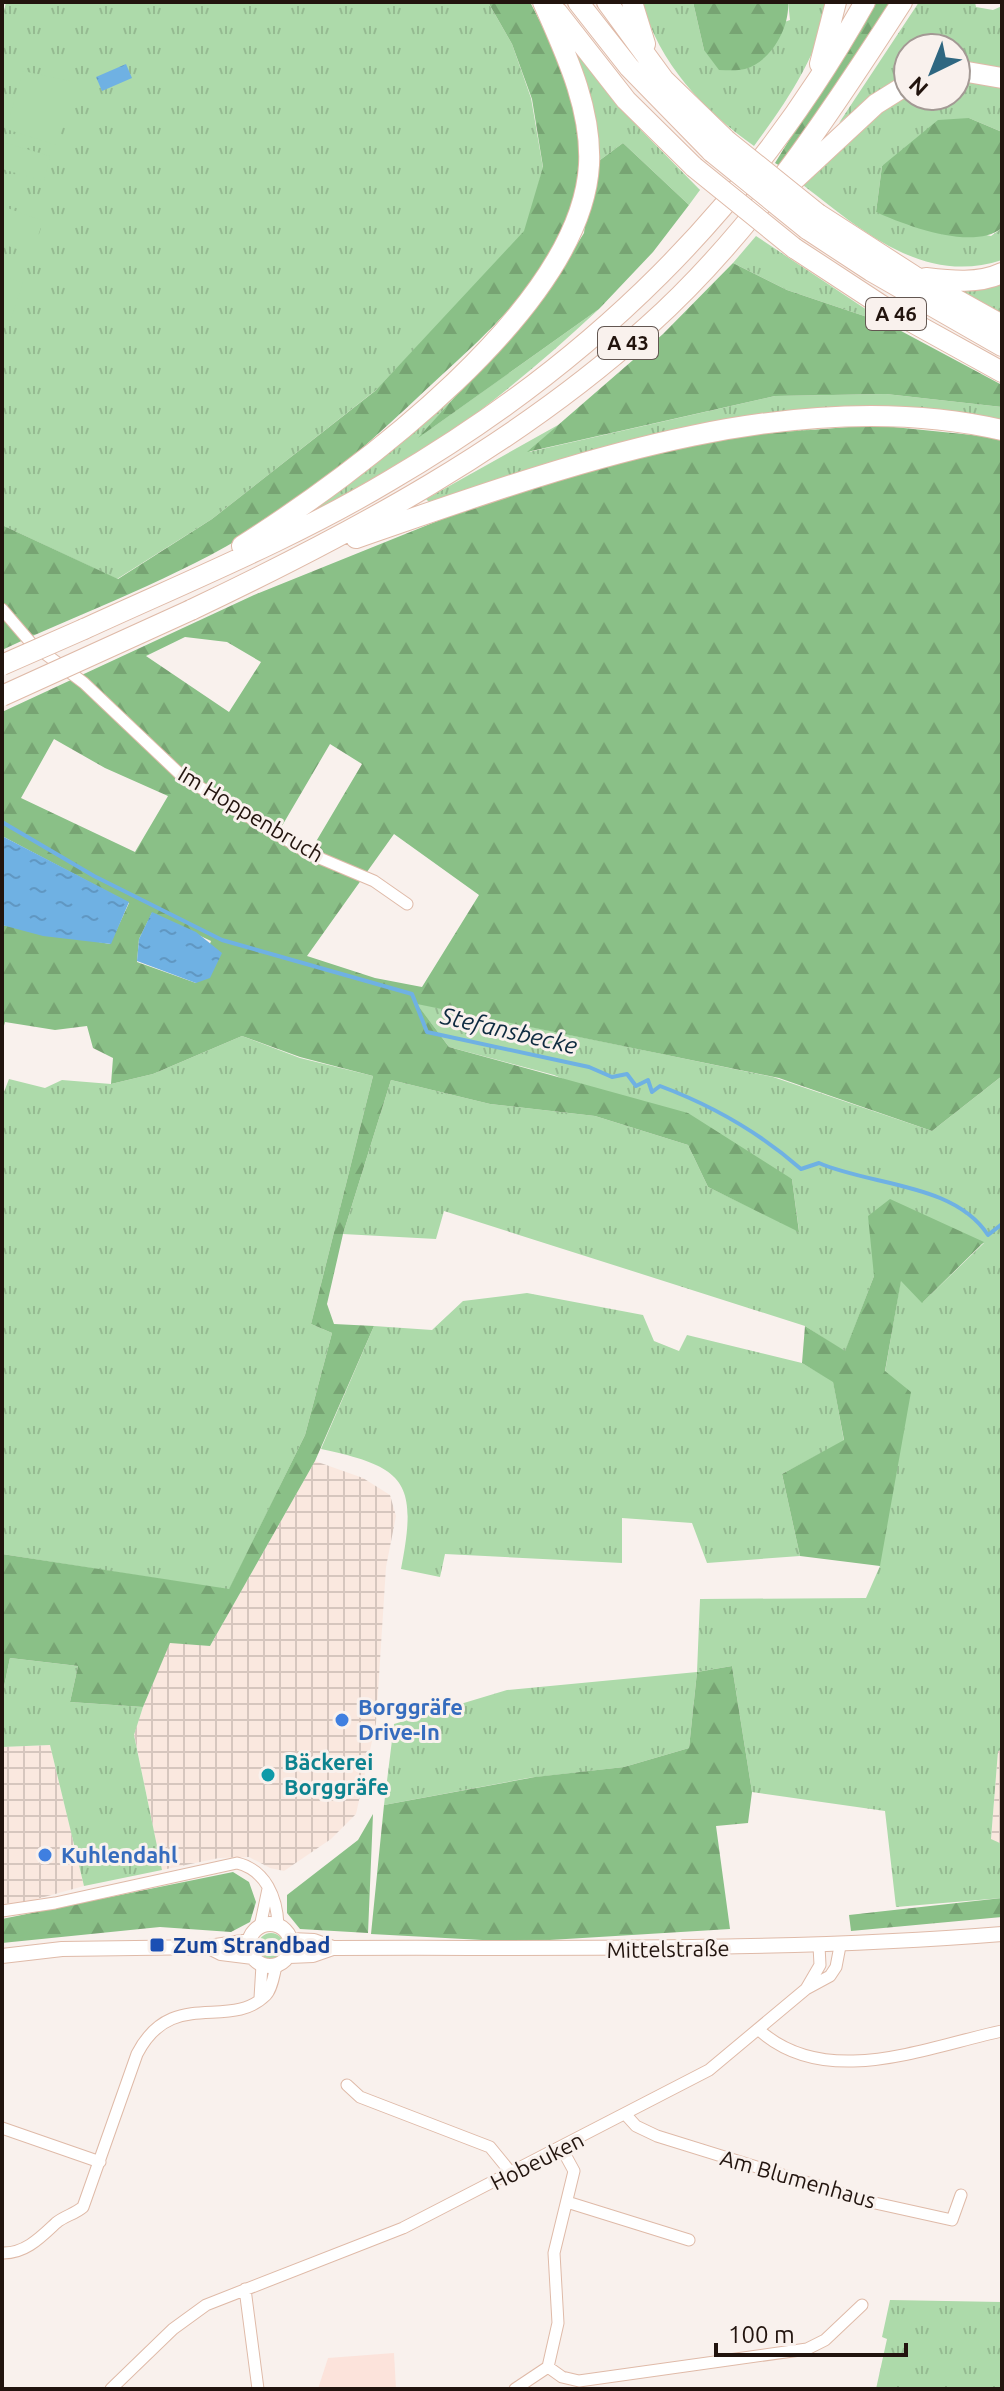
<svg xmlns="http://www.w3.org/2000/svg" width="1004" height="2391" font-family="Ubuntu,sans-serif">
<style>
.industrial{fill:url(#industrial-grid)}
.education{fill:#fce3db}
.grass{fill:url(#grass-tufts)}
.forest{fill:url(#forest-firs);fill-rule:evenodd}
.garden{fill:#addaaa}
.water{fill:url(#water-ripples)}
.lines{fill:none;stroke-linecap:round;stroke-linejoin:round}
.stream{stroke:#6fb1e3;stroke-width:4}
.street-casing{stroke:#dfbaa8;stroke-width:13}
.secondary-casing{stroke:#dfbaa8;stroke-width:16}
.highway-casing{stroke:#dfbaa8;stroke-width:22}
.street{stroke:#fff;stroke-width:11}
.secondary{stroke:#fff;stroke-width:14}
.highway{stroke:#fff;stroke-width:20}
.highway-bridge-casing{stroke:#dfbaa8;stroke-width:22;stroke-linecap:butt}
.highway-bridge{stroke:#fff;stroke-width:20}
.shop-dot{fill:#3f7fe0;stroke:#f9f1ed;stroke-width:3}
.culture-dot{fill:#0f9aa8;stroke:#f9f1ed;stroke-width:3}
.transit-dot{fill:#1a4fb4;stroke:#f9f1ed;stroke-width:3}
.labels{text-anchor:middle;stroke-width:6;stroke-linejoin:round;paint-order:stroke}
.shield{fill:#f9f1ed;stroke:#625651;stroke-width:2}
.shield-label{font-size:20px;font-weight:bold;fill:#22140e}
.street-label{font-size:22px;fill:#22140e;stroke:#f9f1ed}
.shop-label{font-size:22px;font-weight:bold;fill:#366cbe;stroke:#f9f1ed;text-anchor:start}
.culture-label{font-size:22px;font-weight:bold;fill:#0d838f;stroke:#f9f1ed;text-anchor:start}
.transit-label{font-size:22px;font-weight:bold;fill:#164399;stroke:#f9f1ed;text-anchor:start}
.water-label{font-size:24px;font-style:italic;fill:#0e2b40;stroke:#f9f1ed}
</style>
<defs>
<pattern id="industrial-grid" width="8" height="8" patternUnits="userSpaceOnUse" patternTransform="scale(2)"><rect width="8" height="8" fill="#fae8df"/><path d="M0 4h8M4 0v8" fill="none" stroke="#d6c6be"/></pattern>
<pattern id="grass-tufts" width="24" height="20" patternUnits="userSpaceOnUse" patternTransform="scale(2)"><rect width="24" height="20" fill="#addaaa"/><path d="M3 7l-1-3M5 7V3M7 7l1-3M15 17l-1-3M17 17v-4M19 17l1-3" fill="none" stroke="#95ba91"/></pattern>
<pattern id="forest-firs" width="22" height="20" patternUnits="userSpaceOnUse" patternTransform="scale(2)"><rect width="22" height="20" fill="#8ac087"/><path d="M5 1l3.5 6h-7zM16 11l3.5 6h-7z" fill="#77a473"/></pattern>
<pattern id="water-ripples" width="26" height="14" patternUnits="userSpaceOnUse" patternTransform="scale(2)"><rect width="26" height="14" fill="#6fb1e3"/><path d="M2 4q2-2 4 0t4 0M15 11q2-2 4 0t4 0" fill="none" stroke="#6097c2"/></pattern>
</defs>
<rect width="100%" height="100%" fill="#f9f1ed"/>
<!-- industrial -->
<path class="industrial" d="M315 1461 363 1478 390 1495 396 1516 386 1567 376 1723 356 1814 331 1839 284 1871 270 1868 249 1857 219 1858 162 1870 134 1734 143 1707 170 1642 210 1646Z
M50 1745 84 1886 26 1902 2 1904V1747Z
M1002 1750V1844L991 1840 998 1751Z"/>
<!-- education -->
<path class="education" d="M394 2353 396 2389H318L328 2358Z"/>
<!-- grass -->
<path class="grass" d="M6 2H488L512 44 531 98 543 168 525 233 376 390 212 519 117 579 2 525V20Z
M642 2H693L704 50 790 20 788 2H830C816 58 788 100 754 146 703 110 659 63 642 2Z
M919 2H975L976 7 993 10 1002 6V69L956 62V48H908V76L877 93 839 123Z
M568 42 641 130 700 190 689 205 623 143 592 166Z
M956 80H976L1002 88V132L969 118 882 166 876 212 991 236 1002 228V260C924 286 861 230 803 185L877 113 908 94 956 96Z
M756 236 888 324 787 290 733 263Z
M1002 278V314L951 285Z
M599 309C531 373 459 431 379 479 346 499 309 515 275 532L471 377 422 435Z
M886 394 1002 407V421L904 411 433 506 426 499 558 425 529 452 775 396Z
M416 1003 773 1077 932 1131 1002 1076V1750L998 1751 991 1839 1002 1844V1898L896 1907 885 1811 752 1792 732 1666 697 1672 689 1748 624 1767 528 1778 384 1805 394 1724 507 1690 697 1672 700 1599 866 1598 880 1566 885 1372 901 1279 923 1302 984 1243 874 1276 845 1352 805 1326 444 1211 436 1239 343 1234 391 1080 490 1104 595 1116 688 1145 708 1187 799 1231 792 1179 554 1075 449 1047Z
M242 1036 300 1058 373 1076 311 1324 332 1333 305 1435 229 1590 2 1554V1097L9 1079 45 1088 62 1080 111 1084 153 1074Z
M527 1293 643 1315 654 1341 679 1351 687 1335 802 1363 833 1381 844 1441 782 1474 800 1556 707 1563 692 1523 622 1518V1563L445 1554 440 1577 401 1569C418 1482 406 1467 321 1449L374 1326 432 1330 463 1301Z
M10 1658 78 1666 70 1702 143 1707 134 1735 162 1870 84 1886 50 1745 2 1747V1696Z
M258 1946a13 13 0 1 1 26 0a13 13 0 1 1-26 0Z
M890 2300 1002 2302V2389H876L887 2339 882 2337Z"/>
<!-- forest -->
<path class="forest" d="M488 2H530C559 57 592 129 576 193 557 267 499 323 445 372 390 423 337 475 274 517 192 573 92 608 2 650V525L118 579 212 519 375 391 524 231 543 167 532 99 512 44Z
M693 2H788C790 27 772 61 745 69 737 71 727 70 719 70L704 50Z
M874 2H890L782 167 775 163Z
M969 118 1002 132V228C973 251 907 226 876 212L882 166 938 120Z
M623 143 689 205 653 252 599 309 418 438 545 296 584 233 592 166Z
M733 263 787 290 888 324 1002 385V407L886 394 775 396 527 452 663 334Z
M874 425 1002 438V1076L932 1131 779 1078 417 1004 449 1047 688 1113 792 1179 799 1232 708 1187 688 1145 595 1116 490 1104 391 1080 343 1234 327 1304 334 1324 374 1326 315 1461 210 1646 170 1643 143 1707 70 1702 78 1666 10 1658 2 1696V1554L229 1589 305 1435 332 1333 311 1324 373 1076 300 1057 242 1036 153 1074 111 1084 113 1058 93 1048 87 1026 55 1030 5 1022 2 1033V925L110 944 129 903 2 836V712L254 595 497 497 697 439ZM185 637 227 642 261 662 229 712 146 656ZM54 739 105 768 168 796 135 852 21 798ZM330 744 362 764 311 850 279 831ZM394 834 479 895 422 987 375 978 307 956ZM152 913 211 941 196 983 137 962 139 939Z
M890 1199 984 1242 922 1303 901 1281 885 1371 911 1392 880 1566 800 1556 782 1474 844 1440 833 1382 802 1363 805 1326 845 1351 874 1276 868 1216Z
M732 1666 752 1792 748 1823 716 1826 730 1929 517 1942 371 1934 384 1805 535 1777 624 1767 689 1748 697 1672Z
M373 1814 368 1933 300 1929 287 1913V1895L358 1840Z
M233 1872 249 1882 256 1902 250 1922 231 1932 160 1927 2 1943V1919Z
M1002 1898V1917L851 1931 849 1915Z"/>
<!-- garden -->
<path class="garden" d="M23 71 74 82 56 145 6 129Z
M2 142 50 156 44 181 2 169Z
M2 206 43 221 32 254 2 244Z
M2 276 23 283 10 321 2 318Z"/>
<!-- water -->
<path class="water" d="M126 64 132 78 102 91 96 77Z
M2 836 129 902 111 944 43 936 2 925Z
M152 912 196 932 222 953 210 978 196 983 137 961 139 939Z"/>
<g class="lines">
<!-- stream -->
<path class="stream" d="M2 822 94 876 222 940 412 994 427 1032 589 1067 612 1077 627 1074 636 1086 648 1080 652 1092 660 1086C711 1105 760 1133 801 1169L819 1163C872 1186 954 1183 988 1235L1002 1224"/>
<!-- street casing -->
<g class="street-casing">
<path id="street" d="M2 609 31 643 84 683 183 777 310 854 374 881 407 904
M2 1911 55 1903 237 1863C266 1870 277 1898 278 1925
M260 1927 268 1889
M806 1989 820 1965 819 1946
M260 1998 262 1965
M758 2029C825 2091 926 2047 1002 2031
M347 2085 360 2097 490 2147 512 2174
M626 2115 636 2126 657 2136 866 2201 952 2220 961 2195
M2 2128 100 2162
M567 2202 689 2240
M2 2253C25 2254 41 2237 56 2223 64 2216 75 2214 83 2207L137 2054C172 1986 229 2032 266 1995 272 1989 274 1974 276 1966
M245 2289 258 2389
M548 2367 562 2377 579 2381 807 2349 825 2340 862 2305
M111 2389 173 2329 206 2305 403 2228 709 2070 806 1989 830 1976 836 1967 840 1946
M515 2389 548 2367 558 2323 554 2253 574 2171 562 2149"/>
</g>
<!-- secondary casing -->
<g class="secondary-casing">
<path id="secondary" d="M249 1945a21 21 0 1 1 42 0a21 21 0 1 1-42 0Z
M291 1940 314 1941 333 1948C557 1947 779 1952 1002 1934
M209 1947 221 1953 253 1957
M2 1956 62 1949 209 1947 249 1941
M289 1956 313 1955 333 1948"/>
</g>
<!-- highway casing -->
<g class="highway-casing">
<path id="highway" d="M578 2 629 67 712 152
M607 2 664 80 726 140
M632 2 645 44
M557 12 626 100 694 167
M820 64 836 2
M956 70 1002 78
M792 182 876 104 908 84
M818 214 914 276 1002 325
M807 229 871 271 1002 346
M794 248 881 305 1002 372
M926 278C951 281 979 284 1002 273
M356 538C556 469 788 381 1002 430
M242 546C355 474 581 308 589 165 592 108 565 52 543 2
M191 610C353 533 514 447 648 326 751 234 828 117 902 2
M84 629C186 582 292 539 389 481 593 362 749 209 865 2"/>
</g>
<!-- street -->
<use href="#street" class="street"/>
<!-- secondary -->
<use href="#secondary" class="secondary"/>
<!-- highway -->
<use href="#highway" class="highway"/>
<!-- highway-bridge casing -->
<g class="highway-bridge-casing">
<path id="highway-bridge" d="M726 140 818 214
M712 152 807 229
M694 167 794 248
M2 665 84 629
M2 696 191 610"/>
</g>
<!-- highway-bridge -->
<use href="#highway-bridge" class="highway-bridge"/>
</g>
<!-- markers -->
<g class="shop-dot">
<circle cx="342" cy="1720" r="8"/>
<circle cx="45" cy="1855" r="8"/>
</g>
<circle class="culture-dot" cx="268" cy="1775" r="8"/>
<rect class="transit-dot" x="149" y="1937" width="16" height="16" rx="4"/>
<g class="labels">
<!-- shield labels -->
<g class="shield">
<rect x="866" y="298" width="60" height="32" rx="6"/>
<rect x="598" y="327" width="60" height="32" rx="6"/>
</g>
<g class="shield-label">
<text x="896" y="321">A 46</text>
<text x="628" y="350">A 43</text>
</g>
<!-- street labels -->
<g class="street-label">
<text transform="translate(251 814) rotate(31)" y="8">Im Hoppenbruch</text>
<text transform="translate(668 1949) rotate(-1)" y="8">Mittelstraße</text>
<text transform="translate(537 2161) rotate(-27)" y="8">Hobeuken</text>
<text transform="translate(798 2179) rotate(16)" y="8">Am Blumenhaus</text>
</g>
<!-- shop labels -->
<g class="shop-label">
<text x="358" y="1715">Borggräfe<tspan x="358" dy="25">Drive-In</tspan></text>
<text x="61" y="1863">Kuhlendahl</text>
</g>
<!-- culture labels -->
<g class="culture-label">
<text x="284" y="1770">Bäckerei<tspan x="284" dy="25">Borggräfe</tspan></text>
</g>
<!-- transit labels -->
<g class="transit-label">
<text x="173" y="1953">Zum Strandbad</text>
</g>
<!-- water labels -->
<g class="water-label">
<text transform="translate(509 1031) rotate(13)" y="8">Stefansbecke</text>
</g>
</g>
<!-- border -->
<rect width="1004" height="2391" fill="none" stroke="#22140e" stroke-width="8"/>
<!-- north arrow -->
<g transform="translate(932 72) rotate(223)"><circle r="38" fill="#f9f1ed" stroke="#a39994" stroke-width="2"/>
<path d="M0-6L14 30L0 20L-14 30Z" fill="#2f6781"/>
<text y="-12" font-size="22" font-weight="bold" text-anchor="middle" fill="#22140e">N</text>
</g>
<!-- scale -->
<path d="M716 2343v12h190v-12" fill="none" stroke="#22140e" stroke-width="4"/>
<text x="728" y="2343" font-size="24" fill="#22140e" stroke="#f9f1ed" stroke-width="6" paint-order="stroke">100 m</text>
</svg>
